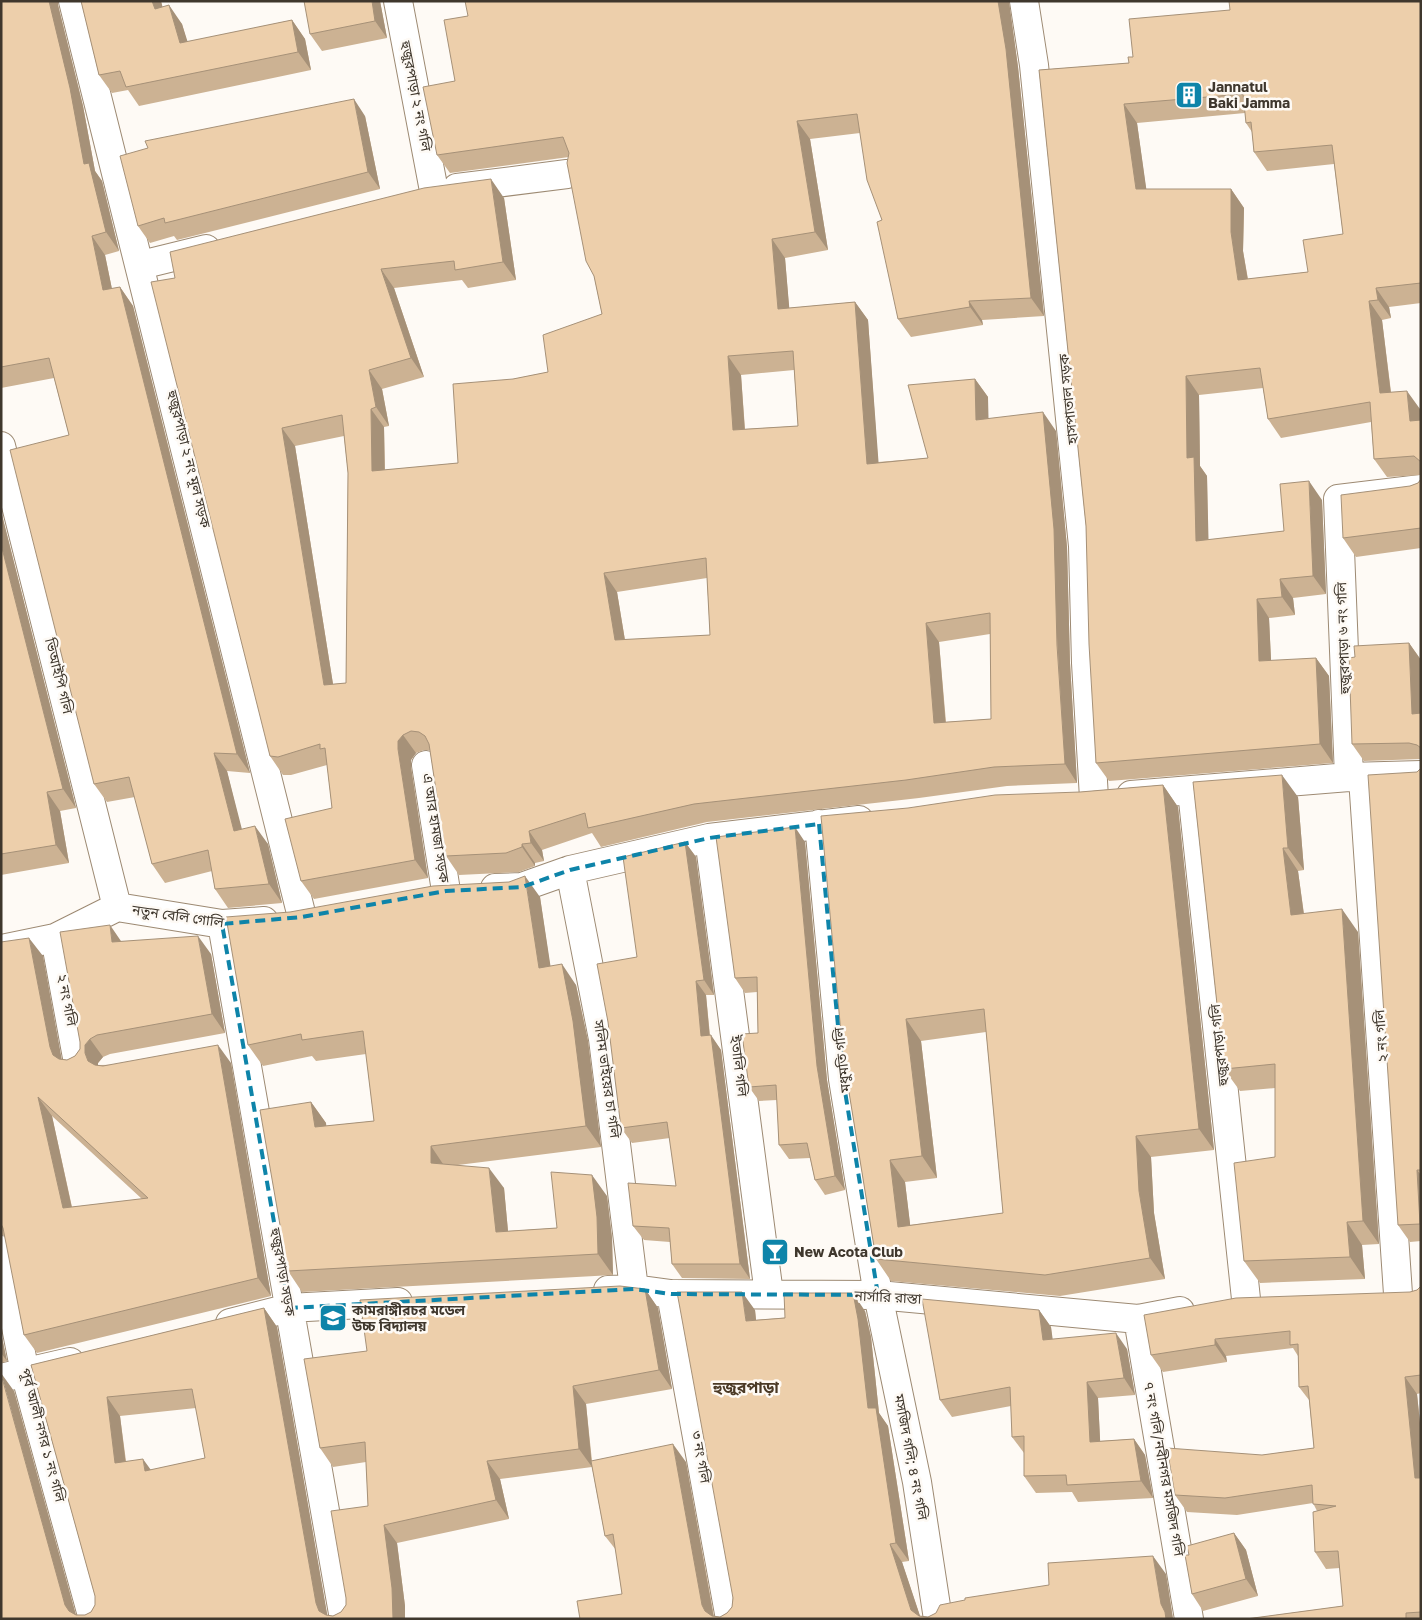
<svg xmlns="http://www.w3.org/2000/svg" width="1422" height="1620" font-family="'Golos Text','Noto Sans Bengali',sans-serif">
<style>
.lines{fill:none;stroke-linecap:round;stroke-linejoin:round}
.minor-casing{stroke:#9d8a73;stroke-width:30}
.minor{stroke:#fff;stroke-width:28}
.wall{fill:#ccb293;fill-rule:evenodd}
.shaded-wall{fill:#a69178}
.building{fill:#edcfab;stroke:#a69178;fill-rule:evenodd}
.marked{fill:none;stroke:#0e84a9;stroke-width:4;stroke-dasharray:10 6;stroke-linejoin:round}
.labels{text-anchor:middle;stroke-width:5;stroke-linejoin:round;paint-order:stroke}
.poi-label{font-size:14px;font-weight:bold;fill:#3f372d;stroke:#fefaf5;text-anchor:start}
.street-label{font-size:14px;fill:#3f372d;stroke:#fefaf5}
.quarter-label{font-size:16px;font-weight:bold;fill:#4b3a26;stroke:#fefaf5}
</style>
<rect width="100%" height="100%" fill="#fefaf5"/>
<g class="lines">
<!-- minor casing -->
<g class="minor-casing">
<path id="minor" d="M73 1 302 917
M398 1 434 191
M1024 1 1034 65 1083 546 1086 663 1094 798
M457 188 567 174
M141 265 206 249
M1 446 117 907
M426 765 446 891
M1349 777 1338 499 1421 489
M1363 778 1398 1294
M1192 791 1246 1299
M1131 795 1349 777 1421 775
M819 824 843 1079 878 1295 917 1482 938 1619
M709 838 769 1294
M570 870 603 1039 634 1289
M495 888 522 887 570 870 709 838 859 820
M222 924 344 1619
M55 938 78 1063
M1 949 55 938 117 907 222 924 264 921
M1 1250 25 1373 93 1619
M608 1290 634 1289 671 1294 878 1295 1138 1319 1180 1311
M671 1294 730 1619
M1138 1319 1189 1619
M230 1323 289 1308 398 1302
M1 1378 70 1362"/>
</g>
<!-- minor -->
<use href="#minor" class="minor"/>
</g>
<!-- wall -->
<path class="wall" d="M1 1 58 5 83 106 95 171 102 181 119 251 105 255 112 289 120 287 133 306 250 773 227 771 241 829 268 844 282 903 228 908 215 889 212 871 165 883 152 864 135 797 107 802 94 784 69 435 54 378 1 388Z
M81 1H161L162 7 182 24 187 42 292 20 305 39 311 70 139 106 128 90 112 93 99 75Z
M380 1 387 38 322 51 310 34Z
M1421 1V303L1389 307 1391 318 1382 320 1391 392 1420 409 1421 475 1387 477 1374 459 1371 422 1281 438 1268 419 1263 388 1199 395 1200 466 1207 476 1208 540 1284 531 1322 500 1326 594 1293 598 1295 615 1269 618 1271 661 1316 658 1329 676 1333 763 1109 781 1096 763 1086 526 1039 70 1129 63 1133 57 1230 10ZM1245 113 1246 123 1252 132 1254 152 1267 171 1334 164 1343 234 1308 272 1248 279 1243 251 1244 208 1231 189H1146L1137 123Z
M1009 3 1018 67 1044 316 982 320 983 325 911 337 898 319 882 220 860 133 810 139 828 250 785 258 789 308 855 302 868 320 878 462 928 458 975 379 988 397V419L1056 431 1067 547 1070 663 1077 783 1007 786 919 798 707 822 601 847 592 833 542 850 544 861 535 863V866L519 872 459 875 446 856 430 750H424L416 753 411 760V767L428 878 314 899 301 881 332 808 327 765 291 775H283L270 756 175 278 504 198 516 280 468 288 462 280 394 288 424 377 382 389 389 426 384 427 385 470 458 463 513 379 548 372 602 314 569 157 450 173 437 155ZM794 370 798 426 745 429 741 375ZM344 436 348 473 346 683 333 684 295 446ZM707 578 710 635 625 640 617 592ZM990 634 991 719 946 722 939 642Z
M365 116 380 189 177 240 174 236 150 243 138 226Z
M1421 479V548L1356 557 1343 538 1410 486 1418 483Z
M1 511 76 808 60 811 69 863 1 875Z
M1409 643 1421 660V759L1364 761 1352 744 1355 657Z
M1421 768V1241L1410 1242 1398 1225 1417 772Z
M1193 782 1298 797 1304 870 1298 871 1304 914 1358 932 1379 1244 1362 1245 1365 1279 1260 1283 1244 1261 1275 1157V1088L1240 1091 1224 1069Z
M1163 785 1178 807 1214 1150 1151 1157 1154 1213 1165 1279 1060 1296 891 1281 876 1259 843 1055 1080 792ZM986 1032 1003 1213 910 1225 905 1182 937 1178 921 1041Z
M685 842 696 857 714 995H706L710 1035 721 1050 750 1279 682 1278 672 1264 670 1242 644 1240 633 1226 676 1186 670 1138 632 1143 621 1128 637 957Z
M805 842 827 1080 845 1190 825 1195 815 1180 810 1158 789 1159 779 1145 777 1100 759 1101 749 1087 758 1033 757 992 745 993 735 978Z
M540 897 550 966 576 985 588 1041 601 1147 458 1165 504 1188 508 1231 557 1228 607 1196 612 1238 613 1275 302 1292 288 1271 311 1102 326 1123V1126L374 1121 366 1054 316 1061 312 1056 263 1066 248 1045Z
M121 941 211 954 225 1033 110 1054 103 1057 98 1063V1065L231 1063 271 1296 37 1353 24 1335 5 1235H1V942L43 956 61 1059 67 1060 75 1056 80 1049ZM52 1116 142 1199 72 1207Z
M1421 1286V1393L1417 1394 1421 1433V1619H1246L1343 1606 1340 1568 1326 1569 1315 1552 1317 1511 1313 1503 1237 1515 1187 1512 1175 1495 1262 1455 1314 1448 1309 1400 1299 1387 1298 1356 1293 1348 1226 1356 1227 1362 1163 1372 1151 1355 1410 1292 1417 1290Z
M645 1289 658 1308 672 1389 586 1404 592 1461 686 1462 714 1616 720 1617 727 1613 732 1607 755 1310 756 1320 865 1311 871 1337 879 1413 888 1426 909 1561 902 1562 920 1616 928 1617 1166 1574 1173 1619H580L622 1594 616 1550 605 1536 592 1467 500 1479 509 1519 397 1543 405 1606V1619H1L14 1391 76 1615H85L91 1612 95 1605V1596L31 1365 264 1308 277 1327 327 1615 333 1616 341 1612 346 1605 368 1506 366 1462 333 1467 320 1448 367 1351ZM196 1408 205 1458 151 1470 126 1461 120 1416Z
M1039 1310 1051 1327 1052 1339 1127 1349 1135 1395 1098 1398 1100 1441 1134 1439 1145 1455 1153 1498 1078 1502 1072 1492 1036 1493 1024 1476V1453L1012 1437 1011 1406 952 1417 940 1400Z
M1 1333 7 1361 1 1363Z
M1234 1533 1246 1550 1258 1596 1203 1611 1192 1594 1189 1555Z"/>
<!-- shaded-wall -->
<path class="shaded-wall" d="M49 1H58V5L83 106 95 171 102 181 119 251 106 232 84 164Z
M152 1H161L168 28 155 9Z
M372 1H380L387 38 375 21Z
M998 1H1009L1018 67 1044 316 1031 298Z
M169 5 182 24 194 62 180 43Z
M292 20 305 39 311 70 298 52Z
M354 99 365 116 380 189 368 172Z
M1124 104 1137 123 1149 208 1136 189Z
M797 121 810 139 828 250 815 232Z
M491 179 504 198 516 280 503 262Z
M1231 189 1244 208 1243 251 1251 299 1238 280 1231 232Z
M92 236 105 255 116 309 103 290Z
M772 239 785 258 791 328 778 309Z
M381 269 394 288 424 377 411 358Z
M120 287 133 306 250 773 237 754Z
M1376 288 1389 307 1391 318 1378 300Z
M969 301 982 320 983 325 970 307Z
M1369 301 1382 320 1393 411 1380 393Z
M855 302 868 320 880 482 867 464Z
M728 356 741 375 746 448 733 430Z
M369 370 382 389 389 426 376 407Z
M1186 376 1199 395 1200 466 1207 476 1209 560 1196 541 1187 458Z
M975 379 988 397 989 439 976 420Z
M1407 391 1420 409 1421 437 1410 421Z
M371 409 384 427 385 490 372 471Z
M1043 412 1056 431 1067 547 1070 663 1077 783 1065 764Z
M282 428 295 446 336 703 324 685Z
M1309 481 1322 500 1326 594 1313 576Z
M1 511 76 808 63 789 1 544Z
M604 573 617 592 628 659 615 640Z
M1280 579 1293 598 1295 615 1282 597Z
M1257 599 1269 618 1272 680 1259 661Z
M926 623 939 642 947 741 934 723Z
M1409 643 1421 660V727L1412 714Z
M1316 658 1329 676 1333 763 1320 744Z
M403 735 416 753 411 760V767L428 878 415 860 398 749V741Z
M214 753 227 771 247 849 234 831Z
M1282 775 1298 797 1304 870 1288 848Z
M1163 785 1178 807 1214 1150 1199 1129Z
M47 792 60 811 69 863 56 845Z
M255 826 268 844 282 903 269 884Z
M795 827 805 842 827 1080 845 1190 835 1176 817 1066Z
M529 831 542 850 544 861 531 843Z
M685 842 696 857 714 995 704 980Z
M522 844 535 863V866L522 847Z
M1283 848 1298 871 1307 938 1291 915Z
M525 876 540 897 554 989 539 968Z
M1342 909 1358 932 1379 1244 1363 1221Z
M110 925 123 944 112 942Z
M198 936 211 954 225 1033 212 1014Z
M29 938 43 956 63 1066 53 1055 50 1047Z
M562 964 576 985 588 1041 601 1147 586 1126Z
M696 981 706 995 711 1051 701 1036Z
M906 1019 921 1041 937 1178 922 1156Z
M711 1035 721 1050 750 1279 740 1264Z
M90 1039 103 1057 98 1063V1071L88 1061 85 1053V1045Z
M218 1045 231 1063 271 1296 258 1278Z
M38 1097 52 1116 76 1227 63 1208Z
M311 1102 326 1123 329 1148 315 1127Z
M1136 1136 1151 1157 1154 1213 1165 1279 1150 1258 1139 1191Z
M431 1146 445 1167 431 1163Z
M890 1160 905 1182 913 1248 898 1227Z
M489 1168 504 1188 510 1253 496 1232Z
M1417 1170 1421 1175V1224H1420Z
M592 1175 607 1196 612 1238 613 1275 598 1254Z
M1347 1222 1362 1245 1365 1279 1350 1257Z
M645 1289 658 1308 672 1389 659 1370Z
M742 1292 755 1310 758 1339 746 1321Z
M853 1293 865 1311 871 1337 879 1413 888 1426 909 1561 896 1543 868 1408Z
M264 1308 277 1327 328 1619 319 1611 316 1603Z
M1039 1310 1051 1327 1055 1356 1043 1340Z
M1 1333 7 1361 1 1353Z
M1116 1333 1127 1349 1135 1395 1124 1378Z
M1215 1339 1226 1356 1227 1362 1215 1345Z
M1 1373 14 1391 77 1619H74L65 1605Z
M1405 1377 1417 1394 1421 1433V1486L1415 1478Z
M1087 1382 1098 1398 1101 1458 1090 1442Z
M573 1386 586 1404 592 1467 579 1449Z
M107 1397 120 1416 128 1482 115 1463Z
M1134 1439 1145 1455 1153 1498 1141 1481Z
M673 1444 686 1462 714 1619 705 1611 702 1605Z
M143 1459 156 1477 145 1471Z
M487 1461 500 1479 509 1519 496 1500Z
M384 1525 397 1543 405 1606V1619H393Z
M1234 1533 1246 1550 1258 1596 1246 1579Z
M890 1544 902 1562 921 1619 911 1610Z
M1153 1556 1166 1574 1173 1619H1166L1161 1604Z"/>
<!-- building -->
<path class="building" d="M1 1H49L70 88 84 164 89 163 106 232 92 236 103 290 120 287 237 754 214 753 234 831 255 826 269 884 215 889 208 850 152 864 129 777 94 784 10 450 69 435 49 358 1 367Z
M81 1H152L155 9 169 5 180 43 292 20 298 52 126 87 120 71 99 75Z
M304 1H372L375 21 310 34Z
M465 1H998L1006 49 1031 298 969 301 970 307 898 319 877 222 882 220 867 180 857 114 797 121 815 232 772 239 778 309 855 302 867 464 928 458 908 385 975 379 976 420 1043 412 1054 529 1057 645 1065 764 994 767 906 780 694 804 588 828 585 813 529 831 531 843 522 844V847L506 853 446 856 429 744 425 736 419 732 411 731 403 735 398 741V749L415 860 301 881 285 819 332 808 325 748 320 749V744L278 757 270 756 151 282 175 278 170 252 424 188 491 179 503 262 455 270 454 261 381 269 411 358 369 370 376 407 371 409 372 471 458 463 453 384 513 379 548 372 543 335 602 314 594 276 586 261 567 163 569 153 563 137 437 155 423 87 455 81 444 20 468 16ZM793 351 798 426 733 430 728 356ZM342 415 348 473 346 683 324 685 282 428ZM706 558 710 635 615 640 604 573ZM990 613 991 719 934 723 926 623Z
M1229 1H1421V283L1376 288 1378 300 1369 301 1380 393 1407 391 1410 421 1421 420V462L1414 456 1374 459 1370 402 1268 419 1260 368 1186 376 1187 458 1194 457 1196 541 1284 531 1280 484 1309 481 1313 576 1280 579 1282 597 1257 599 1259 661 1316 658 1320 744 1096 763 1089 644 1086 526 1039 70 1129 63 1128 57H1133L1129 19 1230 10ZM1243 94 1246 123 1251 122 1254 152 1332 145 1343 234 1303 240 1308 272 1238 280 1231 232V189H1136L1124 104Z
M354 99 368 172 165 223 164 218 138 226 120 156 148 148 145 141Z
M1421 479V528L1343 538 1341 495 1410 486 1418 483Z
M1 544 63 789 47 792 56 845 1 854Z
M1409 643 1412 714 1421 713V748L1417 745 1409 743 1352 744 1349 658 1355 657 1354 646Z
M1421 768V1170H1417L1420 1224 1398 1225 1368 775 1417 772Z
M1282 775 1288 848H1283L1291 915 1342 909 1363 1221 1347 1222 1350 1257 1244 1261 1234 1163 1275 1157V1064L1224 1069 1193 782Z
M1163 785 1199 1129 1136 1136 1139 1191 1150 1258 1045 1275 876 1259 843 1055 821 816 908 808 995 795 1080 792ZM984 1009 1003 1213 898 1227 890 1160 922 1156 906 1019Z
M795 827 817 1066 835 1176 815 1180 807 1143 779 1145 776 1085 749 1087 742 1034 758 1033 757 977 735 978 716 837Z
M685 842 704 980 696 981 701 1036 711 1035 740 1264H672L669 1228 633 1226 628 1183 676 1186 667 1122 621 1128 608 1022 597 964 637 957 623 857Z
M525 876 539 968 562 964 573 1021 586 1126 431 1146V1163L489 1168 496 1232 557 1228 551 1172 592 1175 597 1217 598 1254 288 1271 260 1110 311 1102 315 1127 374 1121 363 1031 302 1040 301 1034 248 1045 226 917 290 912 433 886 509 882Z
M110 925 112 942 198 936 212 1014 97 1035 90 1039 85 1045V1053L88 1061 95 1065 103 1066 218 1045 258 1278 24 1335 3 1228 1 1224V942L29 938 50 1047 53 1055 59 1059 67 1060 75 1056 80 1049V1042L60 932ZM38 1097 148 1198 63 1208Z
M620 1286 645 1289 659 1370 573 1386 579 1449 487 1461 496 1500 384 1525 392 1588 393 1619H1V1374L65 1605 69 1611 76 1615H85L91 1612 95 1605V1596L31 1365 264 1308 316 1603 319 1611 326 1615 333 1616 341 1612 346 1605V1598L331 1511 368 1506 365 1442 320 1448 304 1359 367 1351 360 1300ZM192 1389 205 1458 145 1471 143 1459 115 1463 107 1397Z
M1421 1286V1375L1405 1377 1415 1478H1421V1612L1406 1613V1619H1246L1343 1606 1338 1551 1315 1552 1313 1512 1336 1506 1313 1504 1312 1485 1225 1498 1175 1495 1167 1448 1262 1455 1314 1448 1308 1386 1299 1387 1298 1344 1290 1345V1331L1215 1339V1345L1151 1355 1144 1315 1236 1298 1410 1292 1417 1290Z
M677 1292H742L746 1321 785 1318 784 1293H853L858 1319 868 1408H876L896 1543 890 1544 911 1610 919 1616 928 1617 936 1613 940 1605 965 1600V1598L1049 1585 1048 1563 1153 1556 1161 1604 1165 1612 1166 1619H580L577 1601 622 1594 613 1534 605 1536 591 1461 673 1444 702 1605 705 1611 712 1616 720 1617 727 1613 732 1607 733 1598Z
M922 1299 1039 1310 1043 1340 1116 1333 1124 1378 1087 1382 1090 1442 1134 1439 1141 1481 1067 1485 1066 1475 1024 1476V1436L1012 1437 1010 1387 940 1400Z
M1234 1533 1246 1579 1192 1594 1185 1555H1189L1187 1546Z"/>
<!-- marked area -->
<path class="marked" d="M819 824 843 1079 878 1295 671 1294 634 1289 289 1308 222 924 302 917 446 891 522 887 570 870 709 838Z"/>
<!-- icons -->
<defs>
<g id="building-square" transform="scale(1.4375)"><rect x="-9" y="-9" width="18" height="18" rx="4" fill="#0e84a9" stroke="#fefaf5"/><path d="M-4-6H4V6H1V3H-1V6H-4ZM-2.5-4.3h1.7v1.8h-1.7ZM.8-4.3h1.7v1.8H.8ZM-2.5-1h1.7V.8h-1.7ZM.8-1h1.7V.8H.8Z" fill="#fff"/></g>
<g id="bar-square" transform="scale(1.4375)"><rect x="-9" y="-9" width="18" height="18" rx="4" fill="#0e84a9" stroke="#fefaf5"/><path d="M-6-5H6L.8 .8V4.5H3.5V6h-7V4.5H-.8V.8Z" fill="#fff"/></g>
<g id="school-square" transform="scale(1.4375)"><rect x="-9" y="-9" width="18" height="18" rx="4" fill="#0e84a9" stroke="#fefaf5"/><path d="M0-5L7-2L0 1L-7-2ZM-4 1L0 2.5L4 1V4Q0 6-4 4Z" fill="#fff"/></g>
</defs>
<g fill-rule="evenodd">
<use href="#building-square" x="1189" y="95"/>
<use href="#bar-square" x="775" y="1252"/>
<use href="#school-square" x="333" y="1318"/>
</g>
<g class="labels">
<!-- poi labels -->
<g class="poi-label">
<text x="1208" y="92">Jannatul<tspan x="1208" dy="16">Baki Jamma</tspan></text>
<text x="794" y="1257">New Acota Club</text>
<text x="352" y="1315">কামরাঙ্গীরচর মডেল<tspan x="352" dy="16">উচ্চ বিদ্যালয়</tspan></text>
</g>
<!-- street labels -->
<g class="street-label">
<text transform="translate(416 96) rotate(79)" y="5">হুজুরপাড়া ২ নং গলি</text>
<text transform="translate(1068 399) rotate(-96)" y="5">হাসপাতাল সড়ক</text>
<text transform="translate(189 459) rotate(76)" y="5">হুজুরপাড়া ২ নং মূল সড়ক</text>
<text transform="translate(1343 638) rotate(-92)" y="5">হুজুরপাড়া ৬ নং গলি</text>
<text transform="translate(59 676) rotate(76)" y="5">ভিআইপি গলি</text>
<text transform="translate(436 828) rotate(81)" y="5">এ আর হামজা সড়ক</text>
<text transform="translate(178 916) rotate(8)" y="5">নতুন বেলি গোলি</text>
<text transform="translate(67 1000) rotate(79)" y="5">২ নং গলি</text>
<text transform="translate(1381 1036) rotate(-94)" y="5">২ নং গলি</text>
<text transform="translate(1219 1045) rotate(-96)" y="5">হুজুরপাড়া গলি</text>
<text transform="translate(842 1060) rotate(-96)" y="5">মধুমতি গলি</text>
<text transform="translate(739 1066) rotate(83)" y="5">ইতালি গলি</text>
<text transform="translate(607 1079) rotate(82)" y="5">সলিম ভাইয়ের চা গলি</text>
<text transform="translate(283 1272) rotate(80)" y="5">হুজুরপাড়া সড়ক</text>
<text transform="translate(888 1297) rotate(3)" y="5">নার্সারি রাস্তা</text>
<text transform="translate(43 1435) rotate(75)" y="5">পূর্ব আলী নগর ১ নং গলি</text>
<text transform="translate(701 1457) rotate(80)" y="5">৩ নং গলি</text>
<text transform="translate(911 1457) rotate(79)" y="5">মসজিদ গলি; ৪ নং গলি</text>
<text transform="translate(1164 1469) rotate(80)" y="5">৭ নং গলি/নবীনগর মসজিদ গলি</text>
</g>
<!-- quarter labels -->
<g class="quarter-label">
<text x="746" y="1393">হুজুরপাড়া</text>
</g>
</g>
<!-- border -->
<rect width="1422" height="1620" fill="none" stroke="#3f372d" stroke-width="5"/>
</svg>
